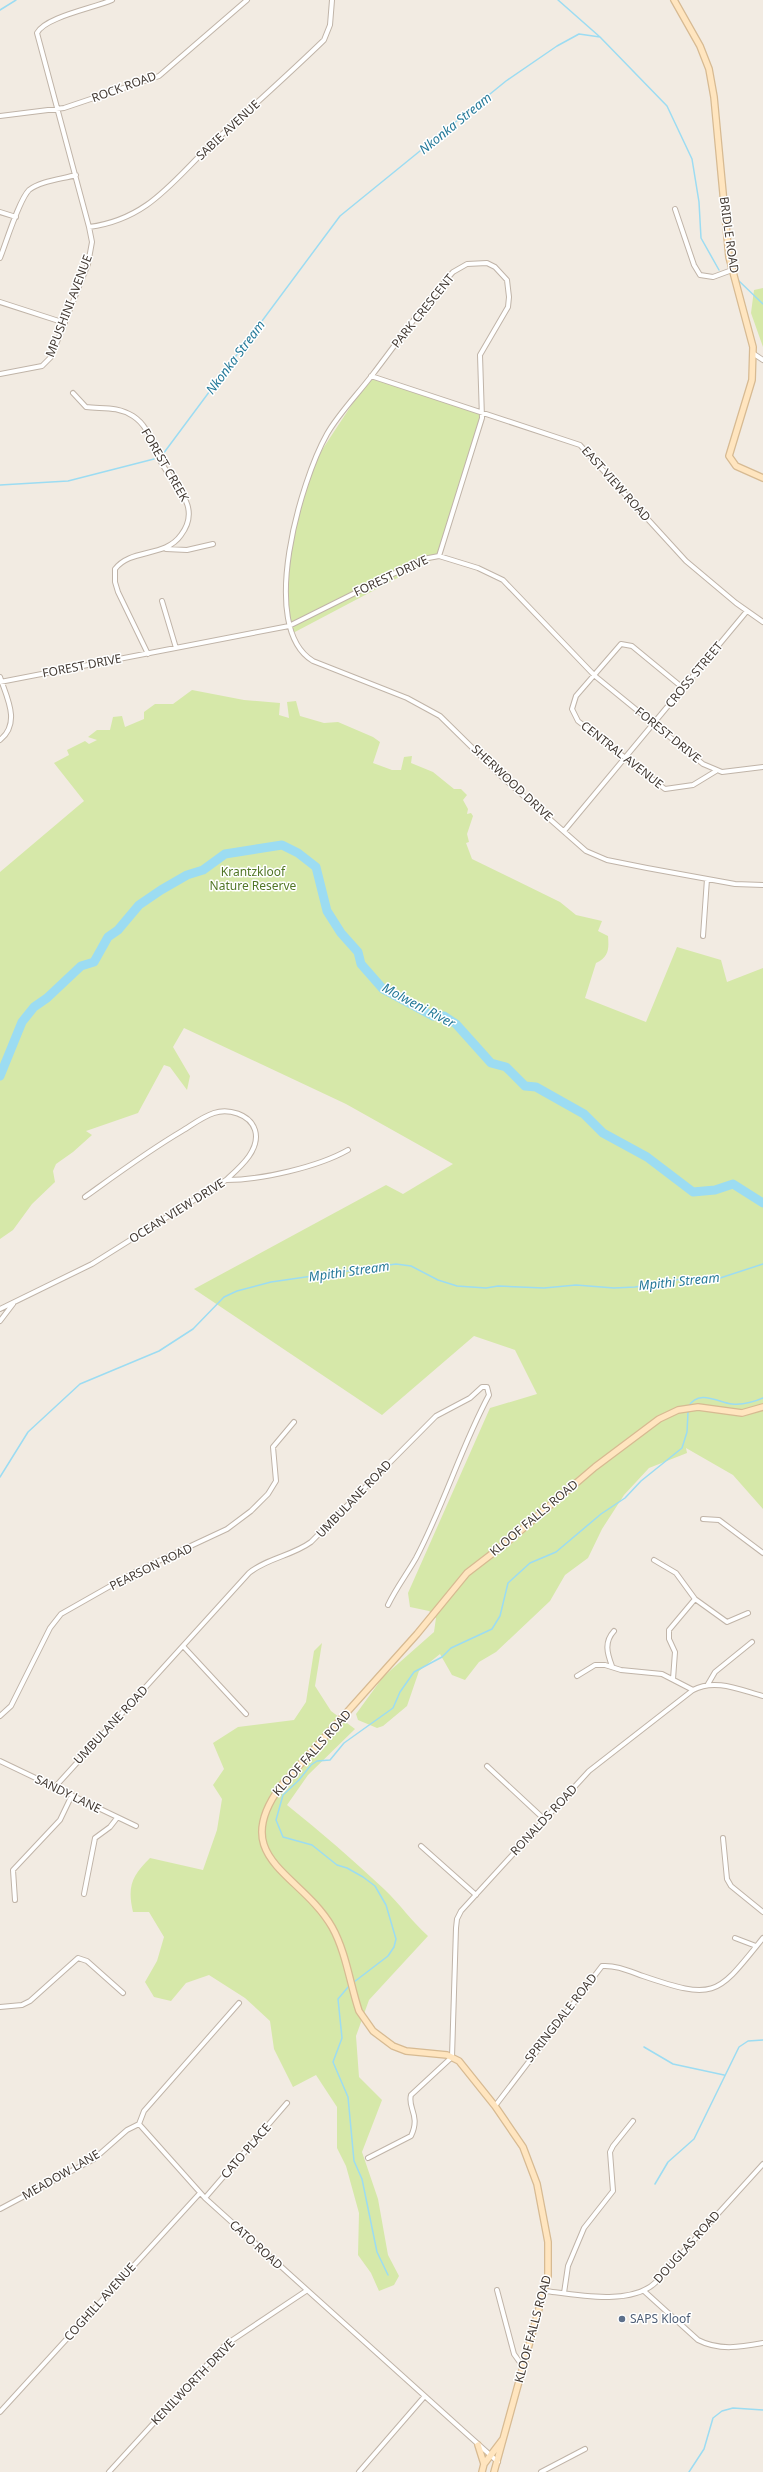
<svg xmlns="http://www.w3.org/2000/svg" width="763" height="2472" font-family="'Noto Sans',sans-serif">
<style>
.green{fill:#d6e8a9}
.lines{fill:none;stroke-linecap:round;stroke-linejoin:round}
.stream{stroke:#9cdcf2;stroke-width:1.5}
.river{stroke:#9cdcf2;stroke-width:9}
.street-casing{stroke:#c0b4a8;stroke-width:6}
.secondary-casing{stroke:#d7ba92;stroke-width:8}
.street{stroke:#fff;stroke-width:4}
.secondary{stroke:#ffe5bf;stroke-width:5.5}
.service-dot{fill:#5c6f8a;stroke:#fff;stroke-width:1.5}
.labels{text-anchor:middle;stroke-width:3;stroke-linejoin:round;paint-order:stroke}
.street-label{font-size:12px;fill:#433a33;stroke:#fff}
.park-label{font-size:12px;fill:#517625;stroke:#fff}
.service-label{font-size:12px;fill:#4e5e75;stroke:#fff;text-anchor:start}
.water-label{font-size:13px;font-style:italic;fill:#267a99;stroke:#fff}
</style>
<rect width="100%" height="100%" fill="#f2ebe2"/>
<!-- green -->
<path class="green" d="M763 288V347L751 313 754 290Z
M370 377 481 413 439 556 293 633 284 589 302 497 318 456Z
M192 690 244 700 280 703 279 715 289 718 287 702 296 701 300 716 324 723 338 722 373 737 380 742 373 763 392 770H401L404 757 412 756 411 763 433 772 454 789H461L467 795 463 800 468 809 467 814 471 813 473 816 467 834 469 842 466 843 472 859 560 902 576 915 602 921 598 931 608 936C609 949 609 957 596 963L585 998 646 1022 677 947 721 960 727 982 763 968V1509L733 1475 686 1448 687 1453 649 1468 624 1495 602 1529 588 1558 565 1575 550 1601 496 1652 479 1662 465 1680 452 1675 440 1654 419 1671 407 1706 383 1726 377 1728 358 1720 356 1714 383 1677 434 1632 436 1618 429 1611 410 1607 408 1593 490 1408 537 1394 515 1350 474 1336 382 1415 194 1289 386 1185 403 1194 453 1164 346 1104 184 1028 173 1047 190 1076 187 1090 170 1067 164 1065 138 1113 86 1131 92 1135 73 1152 56 1164 53 1171 55 1182 32 1204 13 1230 0 1239V872L84 801 54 763 69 755 67 750 85 741 89 744 97 740 88 737 97 730H110L113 717 122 716 125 727 144 719V712L155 704H173Z
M322 1643 315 1686 331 1711 355 1729 308 1775 287 1805C321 1832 353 1860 384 1889 400 1904 412 1922 428 1936L369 2000 356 2036 359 2077 382 2100 362 2152 378 2199 388 2255 399 2276 394 2285 379 2291 371 2273 358 2255 359 2213 346 2166 337 2148V2107L316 2075 293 2087 274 2049 270 2021 245 1998 209 1975 186 1983 171 2001 154 1997 145 1982 157 1961 164 1937 149 1912H133C127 1886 132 1876 150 1858L203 1870 217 1830 222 1799 213 1785 224 1769 213 1743 238 1727 294 1720 306 1702 314 1651Z"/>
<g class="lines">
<!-- stream -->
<path class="stream" d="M558 0 600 37
M0 10 16 0
M739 281 763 304
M163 454 340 216 506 81 557 46 579 34 600 37 667 106 692 159 699 202 701 238 719 270
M0 485 68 481 154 459
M688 1407C699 1388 719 1403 732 1404 742 1405 754 1402 763 1398
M0 1477 28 1432 80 1384 159 1351 193 1329 224 1297 237 1291 271 1282 396 1264 411 1266 438 1280 457 1286 486 1288 498 1286 544 1288 576 1285 614 1288 635 1287 681 1279H717L763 1264
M354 1982 388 1956 394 1947 396 1939 386 1905 375 1886 363 1877 347 1868 337 1865 312 1845 283 1837 276 1820 283 1795 299 1780 311 1765 317 1761 330 1760 344 1743 393 1708 400 1692 414 1672 442 1657 451 1648 492 1629 500 1616 508 1583 530 1563 556 1552 601 1514 625 1498 641 1481 682 1448 687 1432 688 1412
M349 1986 338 1999 342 2038 333 2062 348 2097 354 2161 362 2179 377 2252 388 2275
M644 2047 673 2064 724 2075
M655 2184 668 2162 694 2139 739 2047 748 2041 763 2040
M689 2472 704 2449 713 2418 722 2411 733 2408 763 2410"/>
<!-- river -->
<path class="river" d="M0 1076 22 1022 34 1007 47 998 81 966 94 962 108 937 118 930 139 905 161 890 187 875 203 870 225 854 282 845 298 853 316 867 327 911 341 933 358 952 361 964 383 989 433 1016H444L456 1024 491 1063 506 1067 525 1086 536 1087 584 1114 603 1133 647 1157 693 1192 715 1190 733 1184 763 1203"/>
<!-- street casing -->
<g class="street-casing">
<path id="street" d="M0 116 64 108 159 76 247 0
M675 209 694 265 700 275 713 277 732 270
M0 212 16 217
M89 227C151 219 175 177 217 139 253 106 289 74 324 40L330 25 332 0
M0 258C6 243 19 200 29 190 40 181 62 179 76 175
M0 302 65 323
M754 354 763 360
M0 374 42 366 51 357 88 264 92 242 89 227 37 33C45 17 94 8 112 0
M371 376 580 445 686 561 736 603 763 622
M73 393 86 407C103 409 117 406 133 416 150 427 152 446 161 462 173 485 203 506 181 535 165 558 131 548 115 569V582L118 592 148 654
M166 549 187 550 213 544
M439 556 482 418 480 355 508 307 509 297 507 280 495 267 487 263 467 264 453 272C424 304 399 340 373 374 358 394 339 413 327 434 301 480 257 627 313 661L407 698 440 716 502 777 586 851 607 860 647 868 735 884 763 885
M162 601 176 648
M0 677C7 698 21 723 0 740
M0 682 289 626 423 559 439 556 478 568 503 580 595 676 703 764 722 772 763 767
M683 688 632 646 621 644 576 696 572 709 578 721 665 789 693 785 716 771
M564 831 747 611
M703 936 707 879
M227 1180C261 1180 318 1167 348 1150
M0 1309 92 1264 226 1180C239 1168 261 1150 255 1130 250 1114 228 1108 214 1113 202 1117 192 1125 182 1131 148 1151 117 1174 85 1197
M0 1321 13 1304
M703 1519 719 1520 763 1553
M654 1560 676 1573 695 1599 727 1622 748 1613
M183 1646 246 1714
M612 1666C607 1653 604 1642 614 1631
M577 1676 595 1665H605L621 1670 662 1674 693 1690
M673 1679 675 1652 669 1639V1630L695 1599
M708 1684 715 1672 752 1642
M0 1716 11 1706 50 1628 61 1614 135 1572 227 1529 251 1511 268 1494 276 1481 273 1447 294 1422
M0 1761 136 1826
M487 1766 544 1819
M55 1787 249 1573C267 1558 292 1556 311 1542L436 1416 470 1398 482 1387H487L489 1395C461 1447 444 1505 416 1558 407 1574 396 1588 388 1605
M723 1838 727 1879 731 1886 763 1912
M421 1846 476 1895
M84 1894 95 1838 110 1827 117 1818
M15 1900 13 1870 60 1820 72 1795
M735 1938 756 1946
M239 2003 144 2111 139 2124 205 2198 498 2462
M0 2007 22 2005 30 2001 78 1958 87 1961 123 1993
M495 2106 602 1966C616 1965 629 1971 643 1976 716 2001 717 1995 763 1938
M368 2158 411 2136C421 2115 407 2108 411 2095L452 2057 456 1928 457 1919 461 1911 589 1771 693 1690C715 1678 740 1690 763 1696
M205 2198 287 2103
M0 2209 94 2159 127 2130 139 2124
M497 2290 514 2354 524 2368
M546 2291C576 2295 632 2306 656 2282L763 2164
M644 2291 698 2340C719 2351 741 2347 763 2343
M564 2293 568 2266 584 2228 613 2191 610 2152 613 2146 633 2121
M0 2412 200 2193
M109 2472 225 2345 306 2291
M359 2472 424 2397
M541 2472 585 2449"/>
</g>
<!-- secondary casing -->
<g class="secondary-casing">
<path id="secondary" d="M674 0 700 46 709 69 714 97 729 257 753 347 752 380 729 456 736 466 763 478
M478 2445 484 2464
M482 2472 484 2464 503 2439
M494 2472 548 2276V2242L537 2184 523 2147 495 2106 459 2061 447 2055 406 2051 393 2046 373 2031 359 2011C350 1984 346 1952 332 1927 301 1873 228 1859 280 1787L417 1634 467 1573 506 1543 595 1467 659 1419 678 1410 698 1407 742 1413 763 1407"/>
</g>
<!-- street -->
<use href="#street" class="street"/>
<!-- secondary -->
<use href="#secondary" class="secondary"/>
</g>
<!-- markers -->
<circle class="service-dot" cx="622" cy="2319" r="4"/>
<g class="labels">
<!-- street labels -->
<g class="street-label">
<text transform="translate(124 87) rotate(-20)" y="4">ROCK ROAD</text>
<text transform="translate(228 130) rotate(-43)" y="4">SABIE AVENUE</text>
<text transform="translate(729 235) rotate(82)" y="4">BRIDLE ROAD</text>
<text transform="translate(69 306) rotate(-69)" y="4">MPUSHINI AVENUE</text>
<text transform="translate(423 311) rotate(-51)" y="4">PARK CRESCENT</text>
<text transform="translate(165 465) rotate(60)" y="4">FOREST CREEK</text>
<text transform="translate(616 484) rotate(48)" y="4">EAST VIEW ROAD</text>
<text transform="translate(391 576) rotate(-25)" y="4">FOREST DRIVE</text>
<text transform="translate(82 666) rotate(-11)" y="4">FOREST DRIVE</text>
<text transform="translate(694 675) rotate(-50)" y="4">CROSS STREET</text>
<text transform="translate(668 735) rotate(39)" y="4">FOREST DRIVE</text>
<text transform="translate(622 755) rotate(38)" y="4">CENTRAL AVENUE</text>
<text transform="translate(512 783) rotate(43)" y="4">SHERWOOD DRIVE</text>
<text transform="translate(177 1211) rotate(-32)" y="4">OCEAN VIEW DRIVE</text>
<text transform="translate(354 1499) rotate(-46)" y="4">UMBULANE ROAD</text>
<text transform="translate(534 1518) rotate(-40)" y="4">KLOOF FALLS ROAD</text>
<text transform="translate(151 1567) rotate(-26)" y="4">PEARSON ROAD</text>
<text transform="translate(111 1725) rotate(-47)" y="4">UMBULANE ROAD</text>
<text transform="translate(312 1753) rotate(-48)" y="4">KLOOF FALLS ROAD</text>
<text transform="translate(68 1794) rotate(26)" y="4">SANDY LANE</text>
<text transform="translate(544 1820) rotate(-47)" y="4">RONALDS ROAD</text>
<text transform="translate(561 2018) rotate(-52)" y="4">SPRINGDALE ROAD</text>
<text transform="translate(246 2151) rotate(-49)" y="4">CATO PLACE</text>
<text transform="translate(61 2175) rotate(-30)" y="4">MEADOW LANE</text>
<text transform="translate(256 2245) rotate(42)" y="4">CATO ROAD</text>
<text transform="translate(687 2247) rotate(-48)" y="4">DOUGLAS ROAD</text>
<text transform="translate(100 2302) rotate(-48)" y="4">COGHILL AVENUE</text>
<text transform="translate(533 2329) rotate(-75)" y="4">KLOOF FALLS ROAD</text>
<text transform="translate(193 2382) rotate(-46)" y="4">KENILWORTH DRIVE</text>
</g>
<!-- park labels -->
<g class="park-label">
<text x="253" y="876">Krantzkloof<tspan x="253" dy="14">Nature Reserve</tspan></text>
</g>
<!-- service labels -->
<g class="service-label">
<text x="630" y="2323">SAPS Kloof</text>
</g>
<!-- water labels -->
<g class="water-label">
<text transform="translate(455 123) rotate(-39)" y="5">Nkonka Stream</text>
<text transform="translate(235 357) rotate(-53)" y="5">Nkonka Stream</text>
<text transform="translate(419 1005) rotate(28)" y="5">Molweni River</text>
<text transform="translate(349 1271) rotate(-8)" y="5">Mpithi Stream</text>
<text transform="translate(679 1281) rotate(-6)" y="5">Mpithi Stream</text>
</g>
</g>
</svg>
